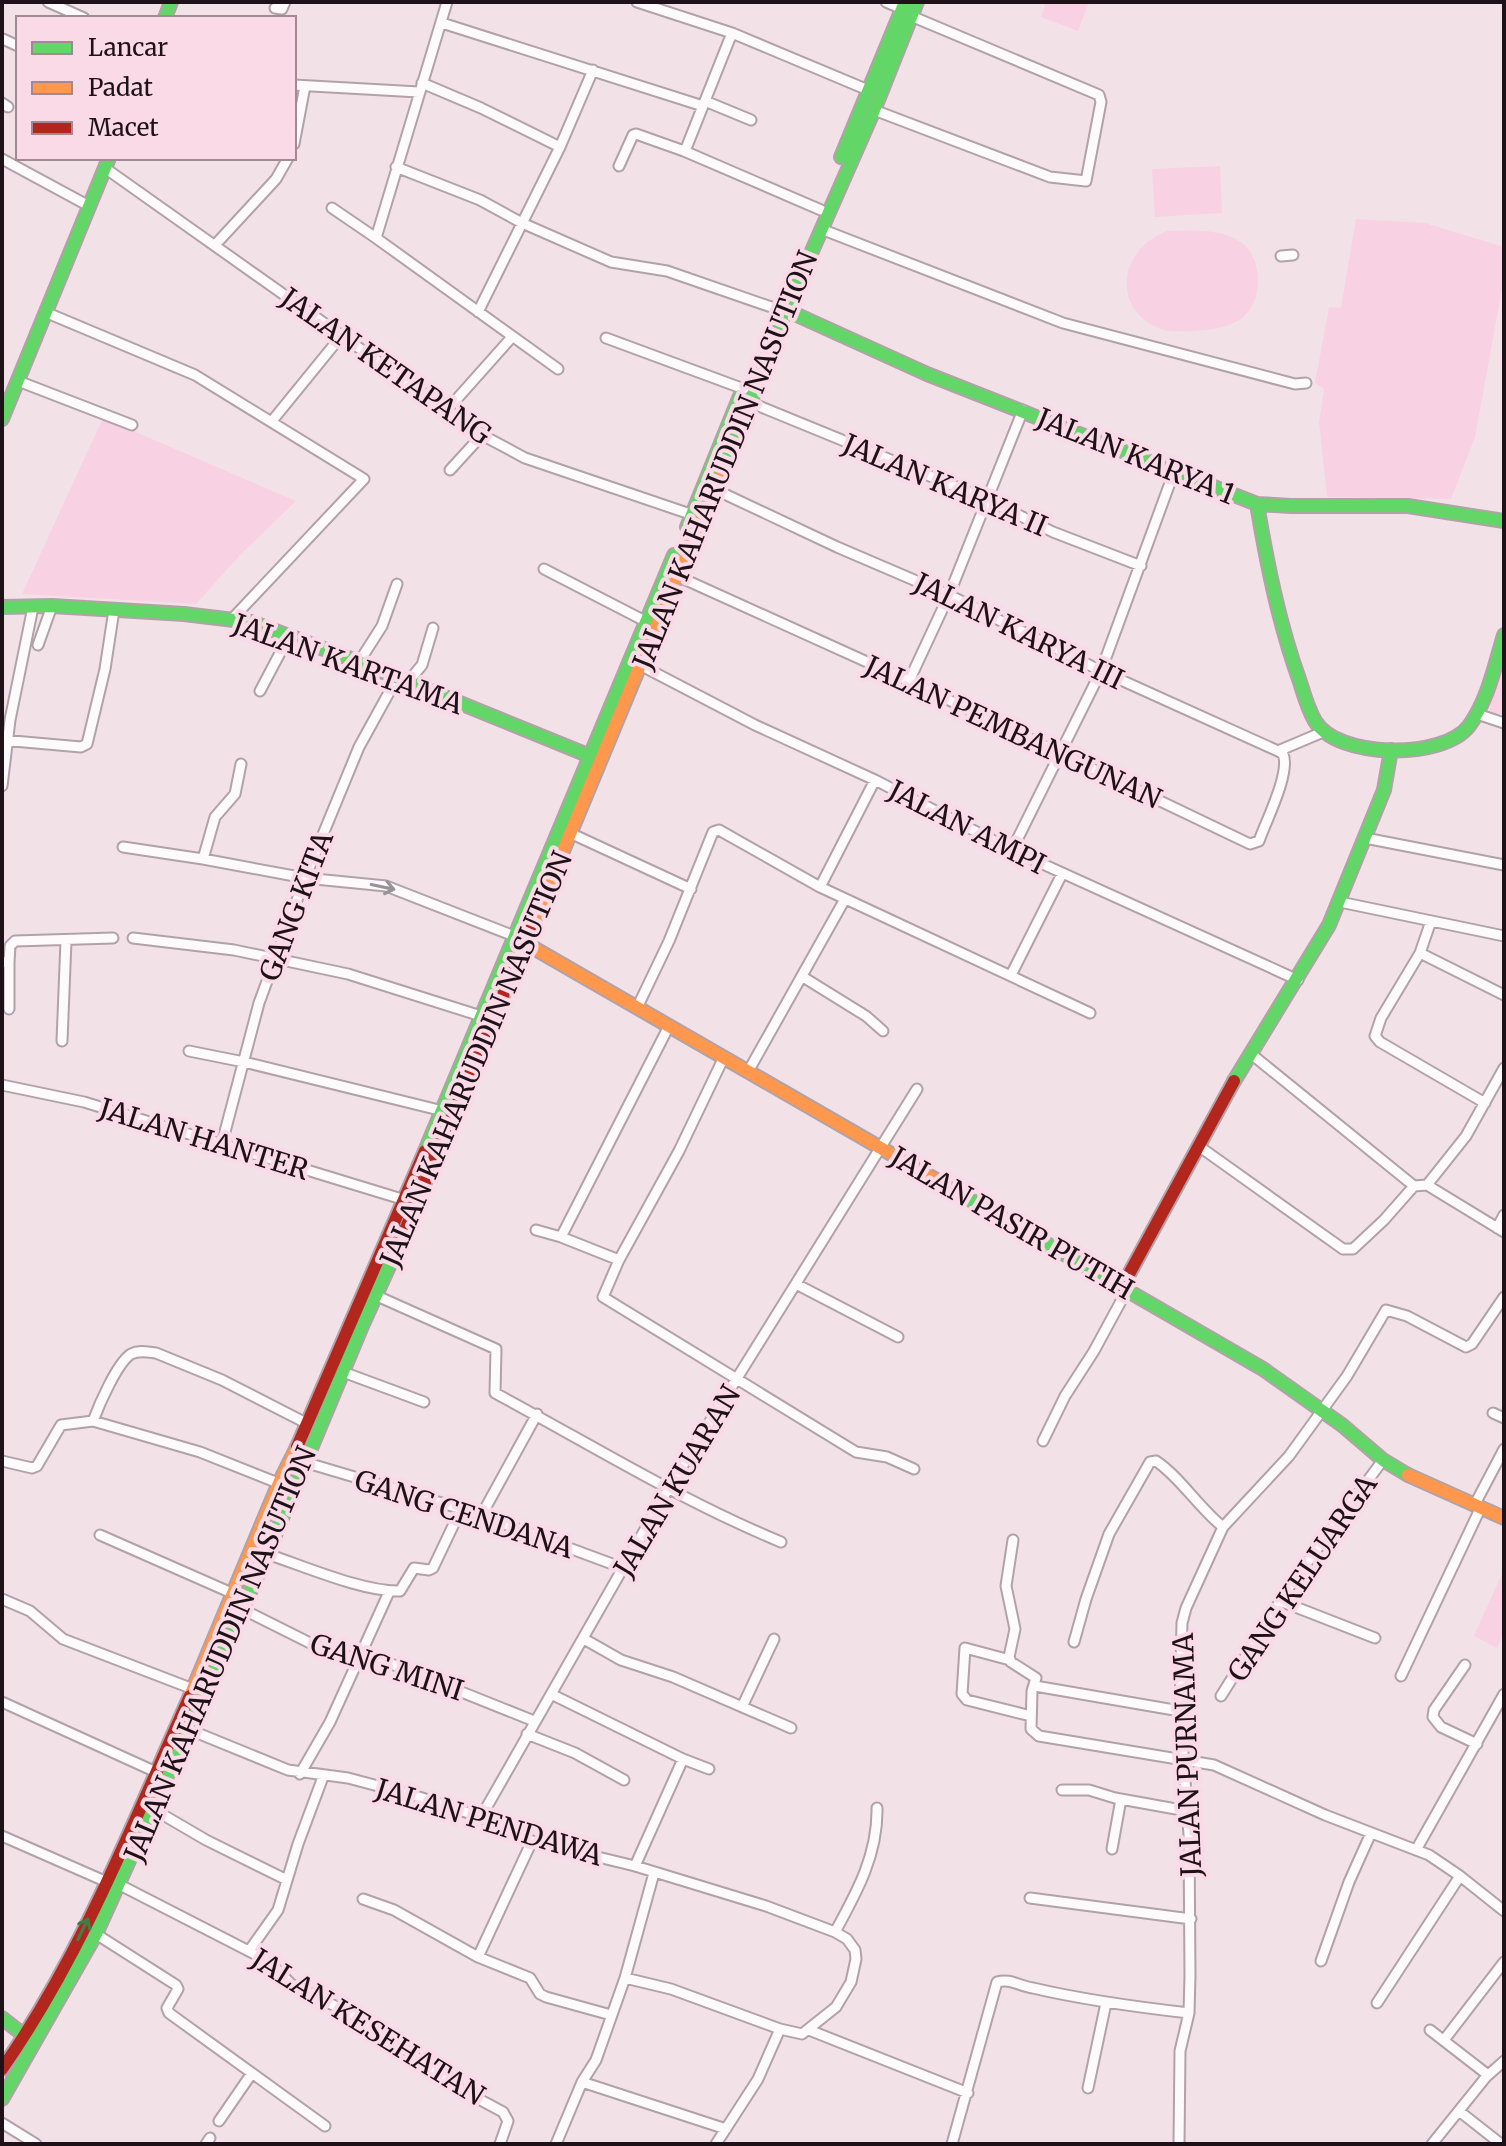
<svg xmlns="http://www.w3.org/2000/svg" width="1506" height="2146" font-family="Merriweather,serif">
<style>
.green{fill:#f8d2e2}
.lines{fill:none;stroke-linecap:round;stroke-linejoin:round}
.street-casing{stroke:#b1a2a8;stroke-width:13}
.fast-casing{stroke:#b1a2a8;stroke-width:16}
.slow-casing{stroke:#b1a2a8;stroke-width:16}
.jam-casing{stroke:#b1a2a8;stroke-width:16}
.street{stroke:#fdfafc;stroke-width:9}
.fast{stroke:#63d668;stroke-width:12}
.slow{stroke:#ff974d;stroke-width:12}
.jam{stroke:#b3261e;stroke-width:12}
.oneway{stroke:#999195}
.oneway2{stroke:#447d44}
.labels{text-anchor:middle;stroke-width:8;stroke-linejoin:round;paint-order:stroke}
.street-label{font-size:28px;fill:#1e1117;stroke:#fadae7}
</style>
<rect width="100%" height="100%" fill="#f3e1e8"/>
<!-- green -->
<path class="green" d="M1046 2H1089L1078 31 1041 17Z
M1220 166 1222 213 1155 217 1152 169Z
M1356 219 1425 223 1504 247V278L1475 437 1451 499 1327 497 1319 422 1324 389 1315 383 1329 307 1341 308Z
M1167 231C1207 230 1258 227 1258 282 1258 295 1252 311 1241 319 1227 328 1210 330 1194 331 1182 331 1169 333 1158 328 1110 306 1120 249 1167 231Z
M103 418 296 501 240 555 196 604 22 594Z
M1497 670 1504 671V715L1489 713Z
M1504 1569V1632L1497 1648 1474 1636Z"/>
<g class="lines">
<!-- street casing -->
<g class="street-casing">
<path id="street" d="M48 2 84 18
M447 2 376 238 558 369
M637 2 732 33 868 90
M886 2 902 9
M275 8 282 9 285 2
M442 23 703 106
M3 39 18 46
M422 83 481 108 560 147
M294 85 419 92
M705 101 751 120
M2 103 8 107
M874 110 1050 177 1086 181 1101 102 1099 95 911 16
M294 144 305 86
M687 146 732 33
M2 159 89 206
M619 166 633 135 636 134 684 151 821 210
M396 167 480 200 522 223 611 262 667 271 777 309
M105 168 482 435 525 458 693 515
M332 208 376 238
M821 229 1063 323 1295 384 1306 383
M215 245 276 179 288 158
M1281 256 1293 255
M45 312 195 375 364 479 232 619
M478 312 560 147 593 70
M606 338 744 389
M18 381 132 425
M749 402 986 499 1053 532 1141 566
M447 410 512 337
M272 421 342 335
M450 470 482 435
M716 490 837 547 949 595 1101 671 1278 751 1323 732
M544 569 645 621
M677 576 909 681 1250 844 1259 841C1266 821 1291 772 1283 754L1278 751
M38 645 52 606
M359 662 382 626 397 584
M640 665 755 725 875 780 1012 850 1298 980
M909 681 949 595 1023 410
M407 683 422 665 433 628
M260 691 289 636
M1477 714 1504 723
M2 740 81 747 87 744 105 669 114 610
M2 786 10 720 33 607
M570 833 691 889
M1365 838 1504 865
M123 847 203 859 305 878 386 886 514 936
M1012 850 1101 671 1174 472
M203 859 215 817 235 794 241 764
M820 887 875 780
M1340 902 1504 936
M1431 921 1420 953 1381 1018 1375 1036 1380 1042 1485 1103
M133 938 234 950 348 974 481 1016
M1420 953 1504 995
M2 962H9L10 946 15 941 113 938
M1011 975 1062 874
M803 977 866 1016 883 1031
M637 1008 669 941 713 832 719 830 820 887 1090 1013
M9 1009V962
M62 1041 66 941
M189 1051 244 1062 443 1111
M1250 1053 1414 1186
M724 1057 679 1151 619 1260 603 1297 856 1452 887 1457 914 1469
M749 1070 845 899
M2 1085 84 1102 405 1200
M222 1143 259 1003 305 878 359 747 397 678
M1200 1147 1343 1249H1353L1384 1220 1414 1186 1427 1185 1466 1136 1504 1068
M1427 1185 1504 1232
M1497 1228 1504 1215
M536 1230 561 1237 619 1260
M561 1237 669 1026
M796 1284 898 1337
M377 1296 496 1349 495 1393C590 1444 682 1501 781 1542
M343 1372 424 1402
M1493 1413 1504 1418
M93 1421C99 1405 117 1363 131 1354 139 1350 147 1352 156 1353L222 1380 308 1424
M1043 1441 1065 1396 1094 1351 1127 1290
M2 1461 32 1468 37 1466 61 1425 93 1421 200 1452 283 1485
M304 1462 472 1512 623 1568
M1475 1504 1504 1449
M481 1516 537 1414
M100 1535 234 1594
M1013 1540 1006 1586 1015 1629 1009 1657 1011 1662 1036 1678 1032 1691 1031 1729 1039 1736 1214 1765 1325 1815 1429 1855 1460 1876 1504 1911
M267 1554C304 1566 363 1592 400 1591L414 1568 429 1570 433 1568 461 1509
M2 1599 30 1611 63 1639 193 1689
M1280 1601 1375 1638
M242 1609 322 1649 349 1657 379 1659 534 1721
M584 1639 621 1660 673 1677 791 1728
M1074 1642 1086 1599 1109 1534 1150 1462 1156 1461C1180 1477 1199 1508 1223 1527
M1010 1660 965 1648 962 1694 967 1700 1031 1716
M1465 1665 1434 1710 1433 1717 1441 1727 1477 1744
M1401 1676 1481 1507
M1035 1686 1180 1711
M551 1694 683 1759 709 1769
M1221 1696 1291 1584 1383 1460
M2 1702 156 1772
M742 1707 774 1639
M190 1730 288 1770 348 1778 419 1797 481 1817 532 1841 635 1866 766 1906 835 1932 847 1939 855 1950 856 1959 851 1982 836 2007 802 2034 780 2029 671 1989 625 1978 596 2060 582 2082 556 2144
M527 1734 575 1753 624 1780
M300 1774 330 1722 389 1592
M1062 1790H1089L1115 1798 1187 1811
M153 1809 206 1840 287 1880
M481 1817 668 1489 917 1089
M2 1836 107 1882
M1112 1849 1121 1799
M1416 1850 1504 1694
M635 1866 683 1759
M120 1885 270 1962 291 1984 365 2021 385 2033 445 2081 503 2112 508 2121 500 2144
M1030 1898 1191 1919
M363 1899 394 1910 478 1957 530 1978 540 1994 546 1997 611 2015
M835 1932C857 1892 878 1854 877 1808
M96 1934 176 1985 178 1989 167 2008 169 2013 325 2126
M249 1951 278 1910 298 1844 323 1777
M478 1957 532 1841
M1321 1961 1349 1882 1371 1833
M625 1978 654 1873
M1377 2003 1460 1876
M809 2030 968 2093
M1430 2030 1488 2075
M1444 2040 1504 1962
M582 2082 726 2129
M1088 2088 1106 2003
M1459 2111 1501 2144
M219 2121 252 2073
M2 2123 36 2144
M206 2144 210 2138
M716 2144 758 2079 780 2029
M952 2144 997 1982C1010 1978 1019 1986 1033 1988 1084 2000 1136 2007 1189 2013
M1179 2144 1180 2051 1189 2013 1190 1976 1189 1835 1180 1711 1182 1623 1186 1608 1223 1527 1289 1456 1347 1376 1386 1310 1407 1316 1466 1347 1472 1344 1504 1297
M1432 2144 1486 2077 1504 2061"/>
</g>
<!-- fast casing -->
<g class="fast-casing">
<path id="fast" d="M165 18 171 2
M841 157 905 2
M786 310 927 374 1257 504 1291 506H1408L1504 521
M2 419 109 158
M723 472 786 310 874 110 917 2
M1257 504C1267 564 1279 624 1300 682 1304 695 1308 709 1315 721 1337 759 1443 760 1469 726 1488 700 1495 665 1504 635
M687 527 740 396
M2 607 52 606 184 614 251 622 359 662 590 756
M1234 1081 1329 925 1384 790 1391 750
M425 1151 674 555
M964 1196 1263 1369 1342 1425 1383 1460 1408 1475
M2 2018 25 2036
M2 2099 96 1934 267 1554 362 1326 400 1242"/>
</g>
<!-- slow casing -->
<g class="slow-casing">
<path id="slow" d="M531 928 677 576 723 472
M518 939 964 1196
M1408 1475 1504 1518
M190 1696 279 1483 297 1447"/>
</g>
<!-- jam casing -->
<g class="jam-casing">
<path id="jam" d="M400 1242 531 928
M1122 1287 1234 1081
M297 1447 425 1151
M2 2069C82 1955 133 1823 190 1696"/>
</g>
<!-- street -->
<use href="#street" class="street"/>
<!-- fast -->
<use href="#fast" class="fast"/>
<!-- slow -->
<use href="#slow" class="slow"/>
<!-- jam -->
<use href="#jam" class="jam"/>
</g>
<!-- one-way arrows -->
<defs><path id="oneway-shaft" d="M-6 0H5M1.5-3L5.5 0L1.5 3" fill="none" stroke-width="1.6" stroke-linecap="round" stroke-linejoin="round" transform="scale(2)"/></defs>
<use class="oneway" href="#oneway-shaft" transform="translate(383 887) rotate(12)"/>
<use class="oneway2" href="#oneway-shaft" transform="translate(83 1929) rotate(-64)"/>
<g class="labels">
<!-- street labels -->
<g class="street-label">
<text transform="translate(386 366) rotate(35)" y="10">JALAN KETAPANG</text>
<text transform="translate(1136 456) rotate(22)" y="10">JALAN KARYA 1</text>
<text transform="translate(725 460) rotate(-68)" y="10">JALAN KAHARUDDIN NASUTION</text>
<text transform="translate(945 485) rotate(23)" y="10">JALAN KARYA II</text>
<text transform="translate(1019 631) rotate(26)" y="10">JALAN KARYA III</text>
<text transform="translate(348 664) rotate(20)" y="10">JALAN KARTAMA</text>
<text transform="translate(1013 732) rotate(25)" y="10">JALAN PEMBANGUNAN</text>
<text transform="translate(967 827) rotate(27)" y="10">JALAN AMPI</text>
<text transform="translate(296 906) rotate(-69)" y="10">GANG KITA</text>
<text transform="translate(476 1059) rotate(-67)" y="10">JALAN KAHARUDDIN NASUTION</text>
<text transform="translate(204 1139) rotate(17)" y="10">JALAN HANTER</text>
<text transform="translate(1012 1223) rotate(30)" y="10">JALAN PASIR PUTIH</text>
<text transform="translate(677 1481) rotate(-59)" y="10">JALAN KUARAN</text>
<text transform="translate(464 1514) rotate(18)" y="10">GANG CENDANA</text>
<text transform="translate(1302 1578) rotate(-56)" y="10">GANG KELUARGA</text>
<text transform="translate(220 1654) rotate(-67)" y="10">JALAN KAHARUDDIN NASUTION</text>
<text transform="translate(387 1667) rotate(18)" y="10">GANG MINI</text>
<text transform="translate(1187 1755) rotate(-92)" y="10">JALAN PURNAMA</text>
<text transform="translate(489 1822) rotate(17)" y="10">JALAN PENDAWA</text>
<text transform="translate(368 2027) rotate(32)" y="10">JALAN KESEHATAN</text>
</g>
</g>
<!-- border -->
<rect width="1506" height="2146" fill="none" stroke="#1e1117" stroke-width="8"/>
<!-- legend -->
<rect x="16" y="16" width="280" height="144" fill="#fadae7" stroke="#a28a94" stroke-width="2"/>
<rect x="32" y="42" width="40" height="12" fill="#63d668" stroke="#a28a94" stroke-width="2"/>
<text x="88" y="56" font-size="24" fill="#1e1117">Lancar</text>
<rect x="32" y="82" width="40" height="12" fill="#ff974d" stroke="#a28a94" stroke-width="2"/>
<text x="88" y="96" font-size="24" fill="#1e1117">Padat</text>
<rect x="32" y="122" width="40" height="12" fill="#b3261e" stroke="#a28a94" stroke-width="2"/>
<text x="88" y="136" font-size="24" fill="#1e1117">Macet</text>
</svg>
